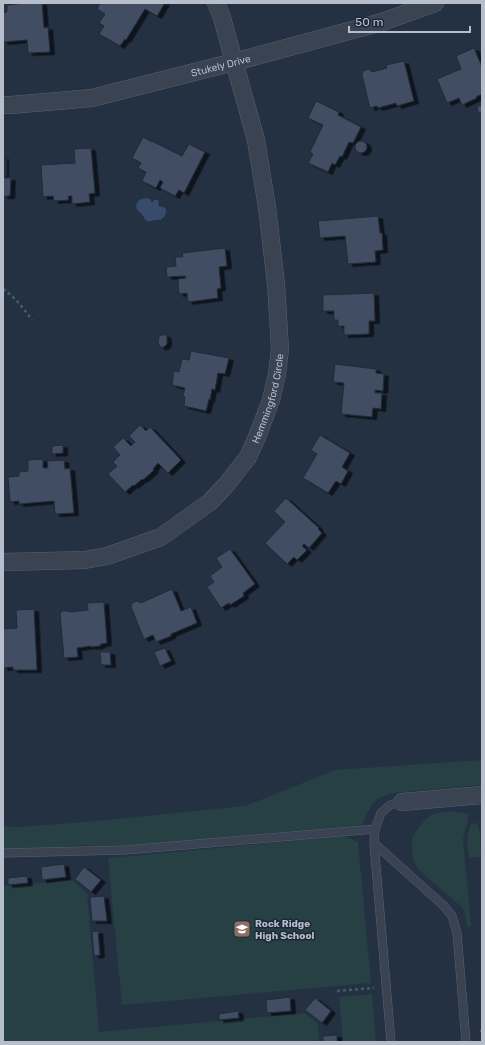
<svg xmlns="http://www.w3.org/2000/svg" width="485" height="1045" font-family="Rubik,sans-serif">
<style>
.green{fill:#264044}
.water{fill:#374b6b}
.building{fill:#404e63;stroke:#202a3a;filter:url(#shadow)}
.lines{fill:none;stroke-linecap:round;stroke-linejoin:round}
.service-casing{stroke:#576170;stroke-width:9}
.minor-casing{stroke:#576170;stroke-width:18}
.path{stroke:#455d60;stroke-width:2.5;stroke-dasharray:3 3;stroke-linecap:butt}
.service{stroke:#394352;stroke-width:8}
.minor{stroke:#394352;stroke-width:17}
.labels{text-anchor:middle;stroke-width:3;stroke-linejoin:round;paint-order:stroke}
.street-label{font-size:10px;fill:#b6becc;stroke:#1e2838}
.poi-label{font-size:10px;font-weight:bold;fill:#b6becc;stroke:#1e2838;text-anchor:start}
</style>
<defs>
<filter id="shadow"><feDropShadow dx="4.5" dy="2.5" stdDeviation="0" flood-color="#0009"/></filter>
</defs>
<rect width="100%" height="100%" fill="#243143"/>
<!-- green -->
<path class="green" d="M482 760V785L393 793 378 798 371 806 362 825 112 848 87 845 32 850 3 849V826L17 827 86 822 245 806 335 770Z
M451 811 468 814C468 823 464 831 463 840L471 926H467L466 917 463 908 420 871 414 862 412 849V839L416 831 424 821 433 814Z
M477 823 480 834 481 856 480 857 469 858C467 845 466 836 471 824Z
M345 836 358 842 371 983 122 1005 108 858Z
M72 880 87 893 99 1032 305 1013 318 1024 319 1042H3V886Z
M372 994 376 1042H343L339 997Z"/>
<!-- water -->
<path class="water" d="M145 198 150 199 152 203 154 200H158L159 204 158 206 163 207 166 209C166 215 165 217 160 220 155 219 151 222 147 221 144 220 145 218 143 216 138 209 133 209 139 200Z"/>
<!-- building -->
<path class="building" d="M25 3H42L44 28 48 27 50 52 28 53 27 40 3 42V13L7 12V5Z
M100 3H165L157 16 145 9 126 40 125 39 120 46 99 34 104 26 99 23 105 14 97 9Z
M474 48 482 67V94L476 97 477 98 462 105 459 98 447 103 437 79 461 69 456 56Z
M404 61 414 101 397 106 396 103 378 108 377 106 370 108 362 75 363 71 369 69 372 72 387 68 386 65Z
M316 101 339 112 338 115 361 127 353 143 349 142 342 157 340 156 335 165 332 163 328 172 308 163 313 154 310 152 323 125 308 118Z
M482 105V114L478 112 477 109 478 106Z
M143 137 152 142V141L182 156 189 144 205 152 184 193 179 190 175 196 160 188 163 182 160 180 156 188 142 181 146 172 138 168 141 163 132 158Z
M355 147a6 6 0 1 1 12 0a6 6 0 1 1-12 0Z
M91 148 95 193 89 194 90 202 72 204V196H68L69 200 54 201 53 196 43 197 41 165 75 163 74 149Z
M3 157H4V178H11L10 196H3Z
M378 216 380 233H382L383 250 375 251 376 262 348 264 345 236 320 238 318 221Z
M225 248 227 266 219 267 221 288 217 289 218 298 188 302 187 293 179 294 178 279 186 278 185 276 167 277 166 267 176 266 175 257H183L182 253Z
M374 293 375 321H369V334L344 335V326H338V320H334V311H323V295Z
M161 335H166L167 338V344L164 347H160L158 343 159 337Z
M191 351 229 358 225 374 218 373 215 390 212 389 210 400 209 399 206 411 184 406 185 397 183 396 185 388 172 385 174 371 179 372 182 359 189 360Z
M335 364 376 369V373L384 374 383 391 375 390V393H382L381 409 373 408 372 417 341 414 344 383 333 382Z
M140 425 146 431 150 427 181 460 168 473 158 463 153 469 154 470 143 480 142 479 134 486 133 485 125 492 108 474 117 466 113 462 120 455 113 447 123 438 131 446 135 442 129 436Z
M320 435 350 453 342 467 348 471 341 484 336 481 328 493 303 478 317 454 311 450Z
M63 445V453L52 454V446Z
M43 459V468H48L47 461 64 460 65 469 70 468 74 513 55 514 54 501 19 504V501L10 502 8 477 19 476V472L28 471V460Z
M286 498 319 528 318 529 322 533 309 548 304 544 302 546 307 550 297 560 294 557 287 564 265 543 285 522 274 511Z
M230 549 255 584 243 593 244 596 230 605 229 603 221 608 207 587 214 582 210 576 222 567 216 558Z
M172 589 181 611 191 607 197 623 171 634V636L156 642 153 635 144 639 131 607 132 603 137 601 141 603Z
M104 602 107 643 101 644 100 646 91 647V646L77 648 78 657 64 658 60 614 62 611H68L70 612 88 610 87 603Z
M34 609 37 670H13V667L3 668V629L17 628 16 610Z
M165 648 171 661 160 666 154 652Z
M100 652H110L111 665H101Z
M64 864 66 877 42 880 41 867Z
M84 867 101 880 91 892 75 879Z
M27 876 28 883 8 885V878Z
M104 896 107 921H92L90 897Z
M98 931 100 955 94 956 92 932Z
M290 997 291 1011 267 1013 266 1000Z
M315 998 331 1011 322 1023 305 1010Z
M238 1011 239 1018 219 1020V1014Z
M337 1035V1042H323V1036Z"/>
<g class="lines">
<!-- service casing -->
<g class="service-casing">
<path id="service" d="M374 843 444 906 452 916 457 933 466 1042
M3 853 126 850 375 829
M391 1042 374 843 375 829 381 813 390 805 402 802"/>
</g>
<!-- minor casing -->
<g class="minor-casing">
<g id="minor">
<path id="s1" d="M3 105H11L92 98 234 62 382 22 435 3"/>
<path id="s2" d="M3 562 85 560 107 556 161 537 210 502 226 485 248 457 257 437 271 400 277 374 280 349 276 284 267 207 256 140 222 18 216 3"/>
<path d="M402 802 482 795"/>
</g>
</g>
<!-- path -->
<path class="path" d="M3 289C15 297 24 309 32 320
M337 991 374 988
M480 1031H482"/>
<!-- service -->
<use href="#service" class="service"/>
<!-- minor -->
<use href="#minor" class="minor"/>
</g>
<!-- icons -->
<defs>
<g id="school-square" transform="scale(0.9)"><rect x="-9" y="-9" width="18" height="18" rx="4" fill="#8d6e63" stroke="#1e2838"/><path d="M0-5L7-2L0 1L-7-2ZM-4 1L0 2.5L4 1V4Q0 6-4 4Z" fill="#fff"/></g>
</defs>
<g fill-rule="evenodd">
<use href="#school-square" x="242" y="929"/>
</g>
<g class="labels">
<!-- street labels -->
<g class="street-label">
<text dy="4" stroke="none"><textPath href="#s1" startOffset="222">Stukely Drive</textPath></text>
<text dy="4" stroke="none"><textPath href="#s2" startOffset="343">Hemmingford Circle</textPath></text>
</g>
<!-- poi labels -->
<g class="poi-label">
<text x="255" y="927">Rock Ridge<tspan x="255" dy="12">High School</tspan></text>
</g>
</g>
<!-- border -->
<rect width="485" height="1045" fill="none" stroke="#b6becc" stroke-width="8"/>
<!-- scale -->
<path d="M349 26v6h121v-6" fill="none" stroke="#b6becc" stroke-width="2"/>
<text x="355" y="26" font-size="12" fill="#b6becc" stroke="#1e2838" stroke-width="3" paint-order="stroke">50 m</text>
</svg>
